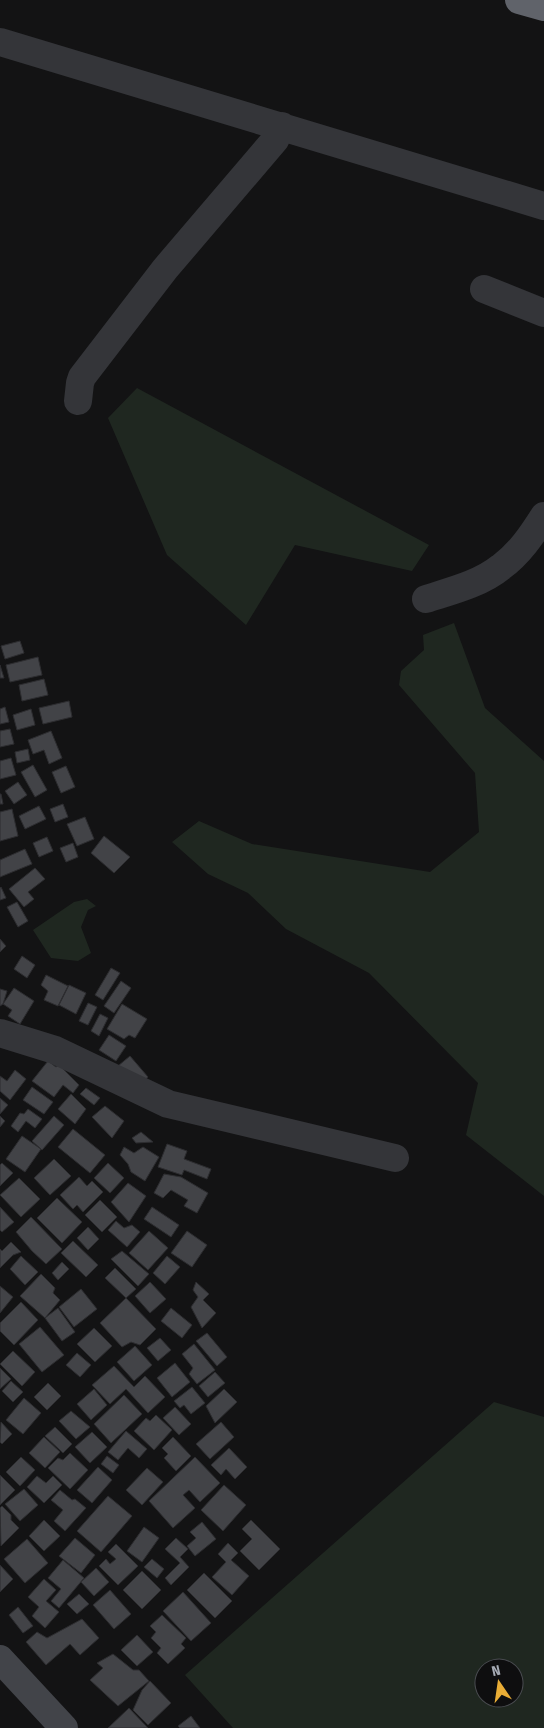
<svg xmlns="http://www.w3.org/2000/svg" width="544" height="1728" font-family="'Fira Sans Condensed',sans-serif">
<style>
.green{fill:#1f2720;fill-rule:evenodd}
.building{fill:#424347;stroke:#2d2d30}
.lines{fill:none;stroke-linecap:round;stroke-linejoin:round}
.minor{stroke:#343539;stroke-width:28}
.secondary{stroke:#424449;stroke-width:28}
.motorway{stroke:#60636a;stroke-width:28}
</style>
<rect width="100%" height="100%" fill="#131314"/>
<!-- green -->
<path class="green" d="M137 388 429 545 412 571 295 545 246 625 167 555 108 418Z
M454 623 485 708 544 761V1196L466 1135 478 1083 369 973 286 929 248 893 208 874 172 842 199 821 252 844 430 872 479 832 475 773 399 685 401 671 424 650 423 635Z
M87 899 96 906 88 910 81 927 91 953 78 961 51 958 33 930 74 902Z
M494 1402 544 1417V1728H233L185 1675ZM484 1668H514V1698H484Z"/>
<!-- building -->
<path class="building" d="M20 641 24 653 5 659 1 646Z
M38 657 42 675 10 682 6 665Z
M0 665 4 678H0Z
M44 679 48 695 22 701 19 685Z
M69 701 72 717 43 724 39 708Z
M5 707 9 722 0 724V709Z
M31 709 35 725 17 730 13 715Z
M10 729 14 744 0 747V731Z
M51 731 62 758 49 764 44 750 33 754 28 740Z
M28 749 30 760 17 763 15 752Z
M11 758 16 775 0 779V761Z
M33 765 47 790 35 797 21 772Z
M66 766 75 787 61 793 52 772Z
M18 782 27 795 14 804 5 791Z
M0 794H1L3 804H0Z
M63 804 68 817 55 822 50 809Z
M39 806 46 819 25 829 19 816Z
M12 809 18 836 0 841V812Z
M85 817 94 839 77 846 67 824Z
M104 836 130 857 114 873 91 853Z
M47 837 53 851 39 857 33 843Z
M73 843 78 857 66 862 60 848Z
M25 849 32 864 0 877V860Z
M35 868 45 879 28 892 34 899 24 907 9 889Z
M1 887 6 898 0 900V888Z
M17 902 28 921 18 927 7 907Z
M0 939 6 946 0 952Z
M22 956 35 965 27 978 14 969Z
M111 968 120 973 103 1000 95 995Z
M46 975 68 986 58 1006 44 1000 48 991 41 985Z
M121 981 131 988 114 1013 104 1006Z
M69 985 86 993 76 1014 59 1005Z
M14 988 34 1001 20 1024 8 1016 12 1010 3 1004Z
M0 989 7 991 3 1004 0 1006Z
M88 1003 97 1007 88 1025 79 1021Z
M122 1004 147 1019 135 1038 129 1035 124 1039 107 1029Z
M100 1014 108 1018 99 1036 91 1031Z
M109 1035 126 1046 116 1061 99 1050Z
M130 1056 148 1077 136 1087 118 1066Z
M48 1061 56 1067 59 1065 79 1085 73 1093 63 1085 54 1097 32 1081Z
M15 1070 26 1079 10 1100 0 1091V1076L7 1081Z
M32 1087 53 1102 44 1114 23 1100Z
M86 1088 100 1098 94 1105 80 1094Z
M71 1094 86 1109 75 1124 58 1109Z
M0 1098 8 1105 0 1114Z
M105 1106 124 1121 112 1138 92 1117Z
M28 1109 42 1119 35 1128 26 1121 18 1132 11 1126 20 1113 24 1114Z
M0 1116 5 1121 0 1127Z
M54 1116 64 1125 42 1150 32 1141Z
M73 1129 105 1155 90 1173 58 1147Z
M141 1132 153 1142 136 1143 132 1138Z
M22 1136 41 1149 25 1172 6 1159Z
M167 1144 187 1151 184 1159 211 1169 207 1179 184 1170 182 1175 158 1167Z
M124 1147 134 1153 143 1147 159 1157 145 1181 131 1172 128 1164 120 1155Z
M54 1159 71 1176 50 1195 34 1178Z
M2 1163 13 1173 0 1186V1165Z
M108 1163 124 1178 110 1193 94 1178Z
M164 1174 181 1177 208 1193 197 1213 184 1206 188 1200 171 1190 163 1198 154 1193Z
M79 1177 87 1186 92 1181 103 1192 83 1212 77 1205 73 1209 60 1195Z
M19 1178 40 1199 21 1217 0 1195Z
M128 1183 146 1196 129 1222 111 1202Z
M57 1198 82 1222 62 1243 37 1218Z
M100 1200 117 1217 102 1232 85 1215Z
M0 1207 14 1222 2 1232 0 1230Z
M152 1207 179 1225 171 1237 144 1219Z
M31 1217 62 1249 46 1264 32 1251 16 1232Z
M116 1221 124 1228 132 1225 140 1232 127 1247 108 1230Z
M88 1227 99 1239 88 1250 77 1238Z
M149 1231 168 1248 148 1270 129 1253Z
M187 1231 207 1245 192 1267 171 1253Z
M73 1241 98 1265 86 1277 61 1253Z
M11 1242 21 1252 13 1255 0 1268V1249L2 1251Z
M122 1251 149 1274 138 1286 111 1259Z
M21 1256 38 1272 25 1285 10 1269Z
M167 1256 180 1267 165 1284 153 1273Z
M62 1262 69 1269 58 1280 52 1273Z
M115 1268 136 1289 126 1298 105 1278Z
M41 1274 55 1288 53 1293 60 1300 45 1318 20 1296Z
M150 1282 166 1299 150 1313 135 1296Z
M196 1282 209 1294 203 1300 216 1313 202 1328 191 1307 198 1297 193 1290Z
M0 1286 13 1297 0 1313Z
M81 1289 97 1309 74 1327 59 1307Z
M126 1298 156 1329 140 1345 131 1342 122 1347 100 1323Z
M21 1302 38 1320 14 1345 0 1331V1323Z
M58 1308 75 1332 62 1341 45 1318Z
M171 1308 192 1325 182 1338 161 1321Z
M40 1327 64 1355 42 1372 19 1344Z
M94 1328 112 1346 95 1362 77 1344Z
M207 1333 227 1357 217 1366 196 1341Z
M160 1338 171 1350 158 1361 147 1348Z
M194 1344 215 1370 197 1384 189 1374 193 1368 182 1354Z
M135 1346 152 1365 134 1381 117 1362Z
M13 1351 35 1372 22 1386 0 1364Z
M77 1353 91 1365 80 1377 66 1365Z
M175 1363 190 1382 172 1397 157 1378Z
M114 1366 134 1387 145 1376 165 1397 148 1413 126 1389 110 1404 92 1385Z
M0 1368 11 1379 0 1389Z
M215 1372 225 1383 208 1397 199 1386Z
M11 1381 23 1392 13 1402 2 1391Z
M48 1383 61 1396 47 1410 34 1397Z
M192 1387 205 1403 191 1414 184 1405 180 1408 174 1401Z
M94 1389 107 1405 91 1420 77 1404Z
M224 1389 237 1402 215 1423 206 1406Z
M124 1395 142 1414 111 1443 94 1424Z
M24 1398 41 1413 23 1434 6 1420Z
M175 1407 191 1424 179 1435 163 1418Z
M71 1411 90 1427 76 1439 59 1421Z
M156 1415 172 1430 154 1450 134 1431 146 1418 150 1421Z
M1 1422 12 1434 2 1444 0 1442Z
M221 1422 234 1437 210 1459 196 1444Z
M55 1427 72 1444 63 1453 45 1436Z
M126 1431 147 1449 139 1458 128 1448 118 1460 108 1452Z
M92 1432 107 1447 90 1463 75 1447Z
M44 1437 60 1452 45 1468 29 1453Z
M173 1437 191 1456 176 1471 164 1458 168 1454 162 1448Z
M229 1448 247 1467 235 1479 226 1469 221 1475 211 1465Z
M70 1453 88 1470 70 1489 48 1468 58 1458 63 1460Z
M107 1456 119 1465 113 1473 101 1464Z
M21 1457 35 1470 20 1486 6 1472Z
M195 1457 220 1483 200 1502 189 1490 183 1495 195 1508 173 1528 149 1501Z
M98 1467 112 1480 92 1503 77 1490Z
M147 1468 163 1482 142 1505 126 1490Z
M0 1475 15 1490 0 1505Z
M37 1476 46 1483 53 1476 62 1485 44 1503 27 1487Z
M224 1485 246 1505 223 1531 201 1510Z
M24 1489 38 1505 20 1521 5 1504Z
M60 1490 72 1500 75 1499 86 1508 65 1531 54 1521 63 1510 51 1500Z
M108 1496 132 1516 101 1552 77 1531Z
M2 1506 11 1515V1520L19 1528 1 1546 0 1508Z
M44 1520 60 1536 44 1551 29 1536Z
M251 1520 280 1549 259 1570 240 1551 252 1539 242 1529Z
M202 1522 216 1539 195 1556 187 1546 196 1538 190 1532Z
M144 1527 159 1538 142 1562 127 1551Z
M75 1538 95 1555 81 1573 59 1556Z
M176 1538 188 1549 180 1557 189 1567 171 1585 165 1578 180 1563 165 1549Z
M27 1539 48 1563 25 1583 4 1559Z
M228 1543 238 1553 231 1560 249 1576 232 1595 212 1577 226 1562 218 1554Z
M116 1544 138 1566 118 1585 99 1566 106 1559 110 1564 116 1559 108 1552Z
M152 1559 164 1569 157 1578 144 1567Z
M63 1560 84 1578 59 1608 51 1601 61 1589 48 1578Z
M0 1565 13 1579 0 1592Z
M96 1568 109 1582 94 1596 81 1582Z
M142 1571 161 1590 142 1609 123 1590Z
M204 1573 232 1601 215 1618 187 1590Z
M44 1579 56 1590 46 1601 59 1612 45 1628 32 1616 39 1607 28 1597Z
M110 1590 131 1614 114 1629 93 1605Z
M183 1592 211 1623 191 1641 163 1611Z
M79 1594 89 1604 77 1614 67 1604Z
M18 1607 33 1626 23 1633 9 1615Z
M162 1615 186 1638 181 1644 185 1648 168 1664 157 1653 161 1648 151 1638 156 1632 150 1626Z
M82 1619 99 1638 80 1655 70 1644 46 1665 26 1642 37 1632 47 1638Z
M137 1635 153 1652 137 1666 121 1650Z
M113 1654 133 1670H139L149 1681 118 1706 90 1680 103 1668 97 1663Z
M150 1681 171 1703 148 1725 133 1710 142 1690Z
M129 1708 148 1728H108Z
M191 1716 200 1728H180L178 1726Z"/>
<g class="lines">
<!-- minor -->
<path class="minor" d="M0 42 544 206
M484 289 544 313
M78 401 80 383 82 377 165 269 275 140 282 126
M426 599C451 591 480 584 501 567 519 554 532 535 544 516
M0 1033 55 1050 168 1104 395 1158"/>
<!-- secondary -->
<path class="secondary" d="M0 1659 64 1728"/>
<!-- motorway -->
<path class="motorway" d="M519 0 544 7"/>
</g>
<!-- north arrow -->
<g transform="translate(499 1683) rotate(347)"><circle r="24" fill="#0e0e0f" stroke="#4a4c51"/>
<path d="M0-4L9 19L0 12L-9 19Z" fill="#e9ad36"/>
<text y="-8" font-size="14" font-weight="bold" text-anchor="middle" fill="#a5aab4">N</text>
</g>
</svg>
